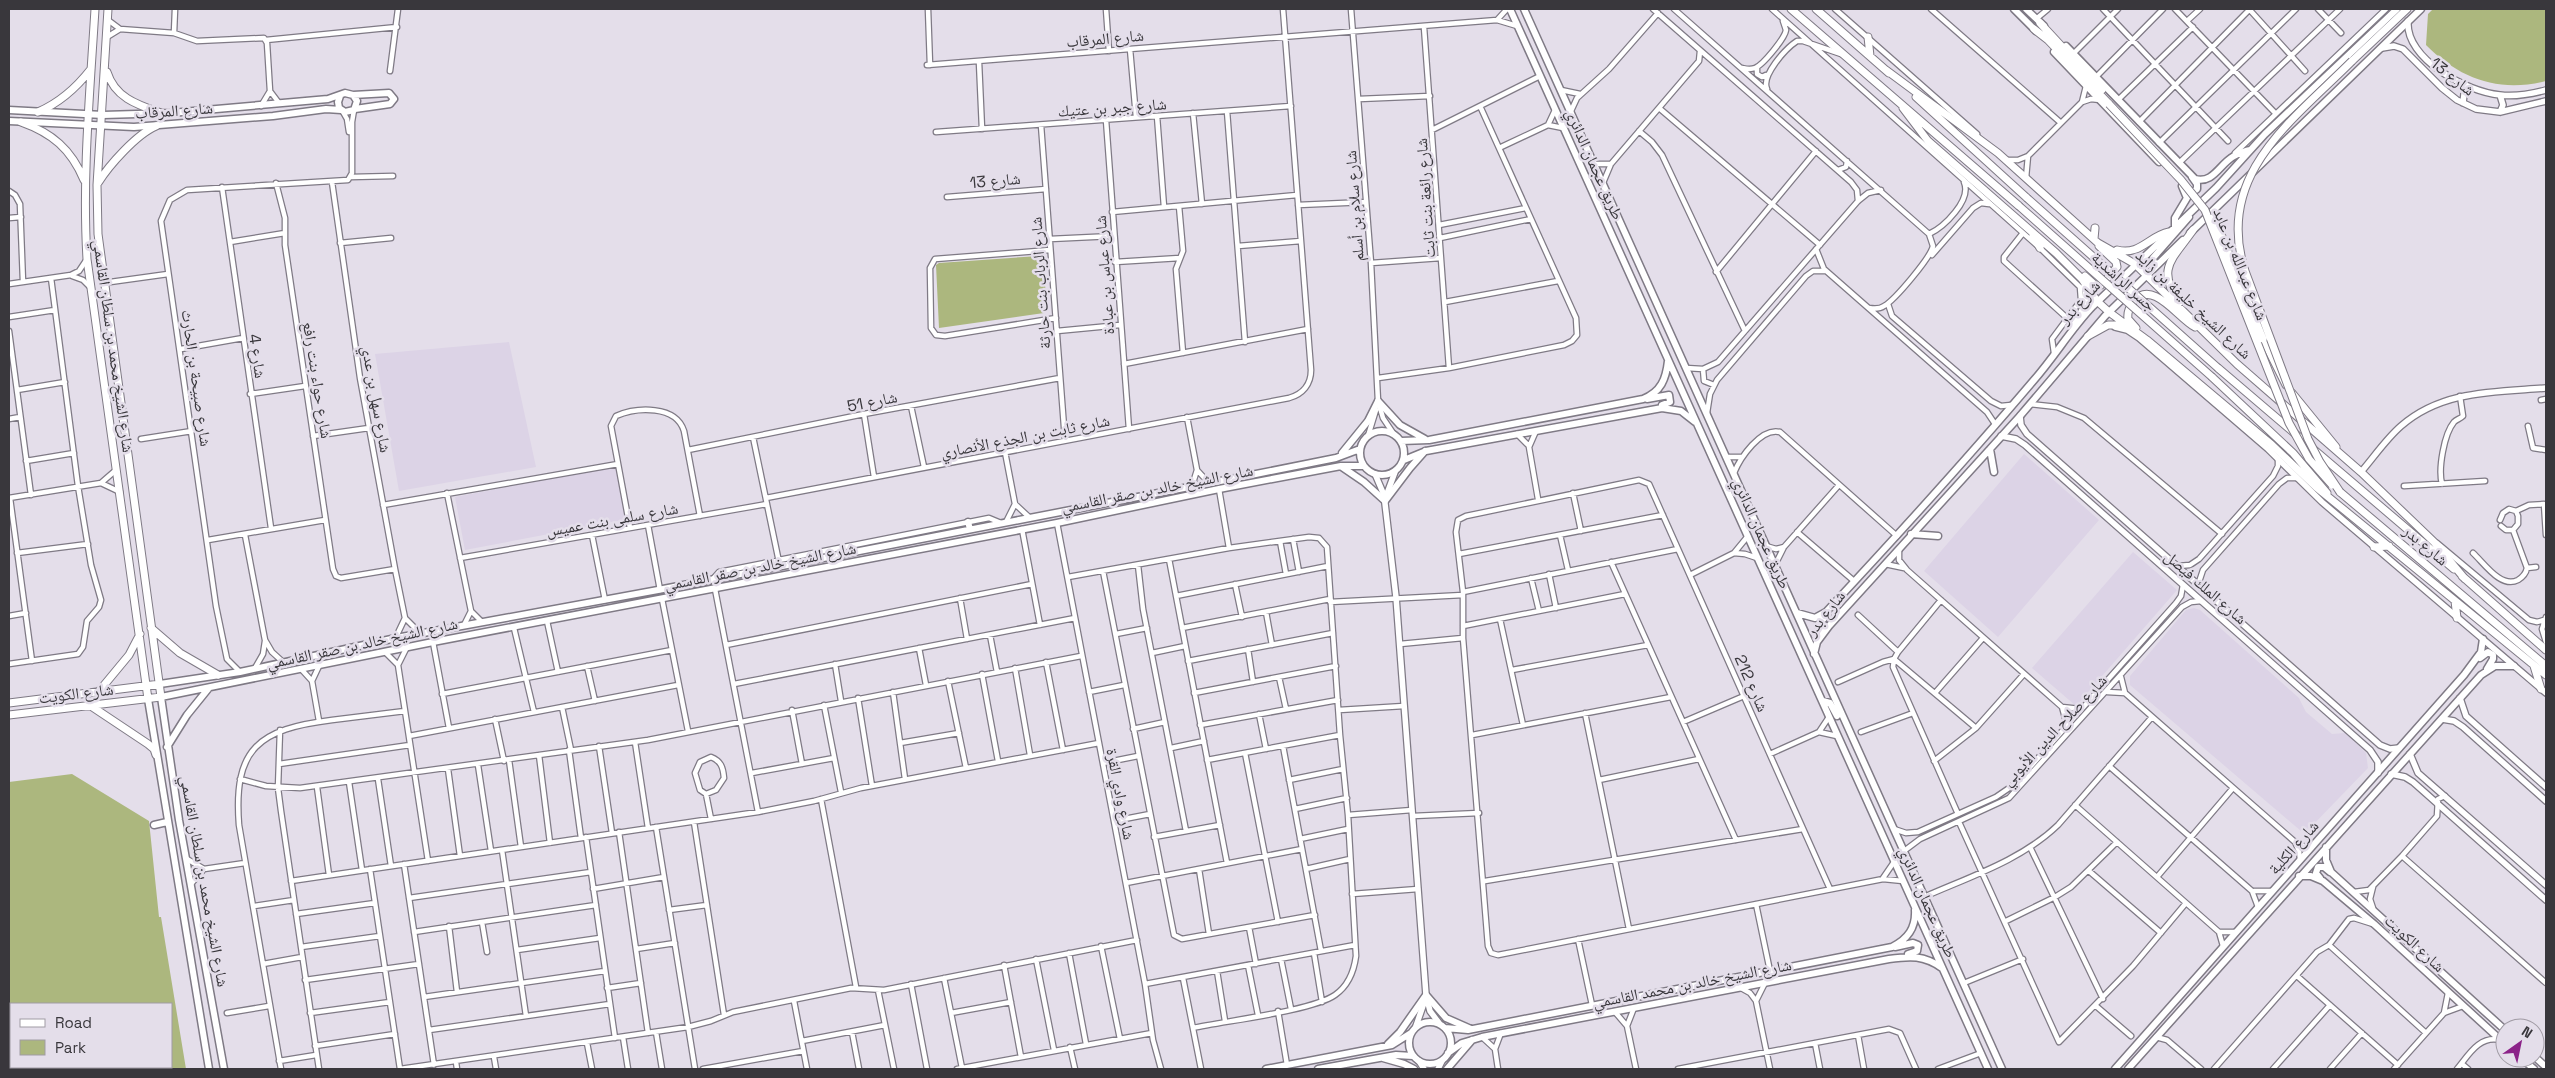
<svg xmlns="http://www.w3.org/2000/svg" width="2555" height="1078" font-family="'Space Grotesk','Noto Naskh Arabic',sans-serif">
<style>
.built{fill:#dcd3e6}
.green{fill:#acb77e;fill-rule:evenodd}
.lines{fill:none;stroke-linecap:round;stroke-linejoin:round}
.minor-casing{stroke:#7f7a85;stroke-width:7}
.tertiary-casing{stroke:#7f7a85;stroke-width:8}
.secondary-casing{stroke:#7f7a85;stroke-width:9}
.primary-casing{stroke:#7f7a85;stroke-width:9}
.minor{stroke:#fff;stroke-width:4.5}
.tertiary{stroke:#fff;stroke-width:5.5}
.secondary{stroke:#fff;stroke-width:6}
.primary{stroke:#fff;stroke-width:7}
.primary-bridge-casing{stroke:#7f7a85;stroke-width:9;stroke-linecap:butt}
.primary-bridge{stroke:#fff;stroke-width:7}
.labels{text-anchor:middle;stroke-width:5;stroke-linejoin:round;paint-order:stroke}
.street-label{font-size:16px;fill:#39373c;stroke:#e4deea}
</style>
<rect width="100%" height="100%" fill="#e4deea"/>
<!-- built -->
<path class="built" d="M509 342 536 467 399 491 375 354Z
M2024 454 2099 520 1998 637 1924 571Z
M616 466 628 519 465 550 455 497Z
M2133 552 2177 590 2076 706 2032 668Z
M2194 608 2200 610 2299 698 2306 712 2332 734 2345 733 2366 753 2368 768 2310 828 2301 831 2130 685V676L2186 610Z"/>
<!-- green -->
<path class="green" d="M2433 9H2546V81C2499 93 2460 79 2426 45L2428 14Z
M1039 256 1043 258 1047 310 1044 313 939 328 936 265 939 263Z
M72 774 149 821 159 917H161L186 1069H9V782ZM171 1004V1067H11V1004Z"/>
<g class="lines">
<!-- minor casing -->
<g class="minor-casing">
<path id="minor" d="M928 9 930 65
M1106 9 1109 51
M1351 9 1371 263 1378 401 1383 418 1393 433
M1653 9 1851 182 1857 190 1858 201
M1674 9 1929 234 1933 246C1931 257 1895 300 1884 306 1880 309 1875 309 1869 308
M1772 9 2040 248 2080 287 2081 300 2052 339 2054 353
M1835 9 1977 134
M1931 9 2061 123
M2103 9 2228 141
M2175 9 2276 114
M2249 9 2305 71
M2318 9 2341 33
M2036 19 2048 9
M108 20 120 29
M1497 20 1507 9
M2187 21 2200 9
M1424 27 1449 368
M174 33 175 9
M107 37 120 29 174 33 197 41 264 38 267 43 270 91 261 106
M266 40 397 27
M1130 49 1136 117
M2073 54 2118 9
M979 62 982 129
M927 65 1497 20 1517 26
M1757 67V74L1762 77 1766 75
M1742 68C1747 69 1750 70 1755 68 1763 65 1785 38 1786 30L1783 21
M390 71 398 9
M2096 77 2163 9
M1767 89C1761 76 1785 49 1797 41H1803L1841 54
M1561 90 1580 94
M270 91 279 103
M1359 99 1430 96
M2118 100 2193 27
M2082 102 2091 99 2100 100
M1659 108 1820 245
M1227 111 1245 342
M1571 111 1577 98 1609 69 1658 13
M343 112 347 119 349 132
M1193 113 1202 204
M1157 116 1164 207
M1106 120 1129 429
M2139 122 2250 9
M1041 125 1065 440
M1548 125 1563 128
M1432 130 1540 76
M1639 131 1652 142 1662 155 1745 331
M936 132 1291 106
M2159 143 2296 9
M1499 148 1548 125 1555 110
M2235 153 2386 9
M2007 160H2018L2028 156 2082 102 2086 86
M2179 163 2340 9
M1594 164H1611
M1838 170 1846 167 1847 161
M351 177 393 176
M2026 178 2028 156
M332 182 360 378 395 569 405 618 420 633
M276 183 285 218V245L333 569 336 576 341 578 395 569
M1603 183 1611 164 1699 61 1700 51
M222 187 271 528
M9 191 15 195 20 204 23 282
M947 197 1046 189
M1298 205 1366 202
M1179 206 1183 251 1176 269 1183 353
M1112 212 1297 195
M9 218 21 217
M1439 225 1526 208
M2023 233 2004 257V261L2067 318
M1929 234C1944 227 1972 200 1964 182
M1440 238 1531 219
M1050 239 1113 236
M230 242 285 233
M340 243 391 238
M1238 246 1301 241
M1816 249 1824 269 1987 412 1995 424
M1050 250 935 259 930 268 931 328 936 335 945 336 1056 318
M1932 255 1973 208 1981 203 1989 204
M1115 262 1180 258
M1371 263 1441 258
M1716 272 1816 151
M72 276 83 280 90 287
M103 283 168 274
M9 284 71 275 79 271 87 259
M1445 302 1558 281
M1888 304 1892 316 1991 401 2001 406 2011 405
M9 317 55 310
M9 331 31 495
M1057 331 1120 325
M181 349 243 338
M1124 364 1308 329
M1686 368 1703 369 1718 362 1858 201 1868 193 1881 190
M1703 369 1704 381 1714 385
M1378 378 1449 368 1564 345 1572 341 1577 335 1576 318 1480 106
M17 390 65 382
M250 394 305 386
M2541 400 2546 399
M2030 404 2057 407 2084 418 2222 534
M911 406 924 467
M1707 413 1710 394 1717 380 1806 276 1813 271H1825
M864 414 874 477
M1187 417 1197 470 1192 486
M9 419 20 417
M2528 426 2533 448 2546 450
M1536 431 1529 447 1538 499
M1517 434 1529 446
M313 436 369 428
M1368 436 1376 410
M753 437 779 562
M141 439 192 431
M688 450 864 414 1060 378
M1005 452 1015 504 1030 518
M1726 457H1742
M26 461 74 453
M1197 470 1208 482
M1734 473C1740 458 1761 427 1780 432L1897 536
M101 483 120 492
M2442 484C2438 469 2444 434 2454 422 2457 419 2460 419 2463 416L2460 396
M2404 486 2485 481
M1219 489 1229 548
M447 493 471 611 482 622
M1573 493 1581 531
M9 498 101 483 116 470
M10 498 32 661
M766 498 1289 398C1303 394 1311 384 1311 370L1283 9
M383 505 618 464
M2516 511 2529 505 2544 504 2546 535
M2500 520 2503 513 2509 509 2516 511 2518 516V524L2513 530H2506L2501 526
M1006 522 1015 504
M1057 523 1145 984 1153 1040 1161 1069
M648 525 660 590
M630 528 611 426 616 416C637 407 676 405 684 431L700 516
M1022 529 1040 625
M1797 532 1854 581
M245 535 265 640 272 652 283 662
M592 535 605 600
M1560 535 1568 570
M1293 539 1299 572
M208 540 325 520
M1280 541 1286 574
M2437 543 2529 620 2537 622 2544 620
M1766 546 1776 549 1784 547
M1899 549V560L1907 570 2062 707 2067 725
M17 553 88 544
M1734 553 1745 554 1757 558
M2473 553C2484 563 2501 589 2518 580 2523 577 2526 573 2527 568L2513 530
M1459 554 1663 515
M460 558 767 504
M1169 559 1227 863
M1611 562 1736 840
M1885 564 1904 568
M1138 565 1143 609 1186 831
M1775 565 1784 547 1839 485
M2177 566 2190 565 2199 559 2273 476 2278 466V458
M2527 568 2536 567
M1103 571 1174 935 1182 939 1315 915
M1549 574 1556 608
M1690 575 1734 553 1748 536
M1068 577 1229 548 1309 537 1319 538 1327 547 1340 735 1348 815 1356 956C1354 971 1348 986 1335 995 1312 1011 1224 1021 1193 1028
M1531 578 1539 611
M712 580 719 572 989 518 1001 523
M1235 584 1242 617
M2198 585 2203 570 2279 484 2287 478H2297
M715 589 758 812
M1463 592 1678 549
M1176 596 1328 566
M960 598 967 639
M662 599 688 731
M1941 600 1898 652 1894 659 1893 667 1958 814
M1330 602 1463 595
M1266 612 1272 645
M1858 615 1898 652
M9 616 26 613
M2546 617 2542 629 2546 642
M1500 619 1523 725
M547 621 558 672
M464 625 471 611
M1463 626 1625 594
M514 628 534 712
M1182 628 1330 599
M1116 634 1147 628
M990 635 997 672
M396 637 405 618
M433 642 449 728
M1400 644 1463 638
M726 645 1032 584
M407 647 398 665 428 861
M919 648 926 685
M1248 649 1253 682
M385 652 398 665
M1152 653 1185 646
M1894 659 1976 728
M1188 661 1333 633
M1046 662 1063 750
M9 664 78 654 83 647 87 621 99 607 101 600 91 565 78 486 51 278
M835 664 841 701
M587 666 595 701
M255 668 263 654 265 641
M1015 668 1030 755
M302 670 312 681 319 721
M1512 670 1648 645
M240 672 227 659 216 606 161 221 170 200 187 190 348 180 352 173V122L354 110
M982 674 998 761
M1279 677 1286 709
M2121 677 2125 693 2295 842 2299 851 2300 859
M312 681 319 666
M948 681 966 768
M1838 682 1883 662 1894 659
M734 684 1075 618
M893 692 905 779
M1089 692 1124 685
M2107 692 2125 693
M1194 693 1336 666
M1935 693 1983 638
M442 694 672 650
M858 698 872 786
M824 705 841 792
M562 707 571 750
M2062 707 2080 709
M792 710 802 764
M1339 710 1404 706
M1585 713 1629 929
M1259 714 1266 749
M495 719 504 761
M1683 722 1744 696
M1200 725 1338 700
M1133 729 1165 722
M280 730 278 788 281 811 319 1069
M1819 732 1837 736
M1861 732 1913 713
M1472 735 1671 697
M409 736 678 685
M635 742 648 828
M900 743 959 733
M599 746 612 833
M1283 746 1321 951
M1171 748 1204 741
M569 750 581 838
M1245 753 1278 922
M1770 754 1819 732 1829 717
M539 755 550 843
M509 760 521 847
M1207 760 1340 735
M1934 761 1976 728 2024 674
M1103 763 1138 756
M279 764 410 745
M478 765 491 851
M2109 766 2252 891 2258 907
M448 769 460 856
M752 773 834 758
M240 779 266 786 300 788 648 740 1081 656
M378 779 391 866
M1289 780 1343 769
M1599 780 1699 759
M349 782 362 870
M317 787 329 875
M706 794 716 790 724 778C723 767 721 761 711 757L700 762 695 773 700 790 706 794 711 819
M821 799 856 987
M2075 805 2219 932 2223 946
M1295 809 1347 798
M1348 815 1412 810
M1413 816 1479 813
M1114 821 1150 814
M694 822 724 1015
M1959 822 2059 1042 2133 966 2186 903
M656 827 695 1069
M1894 829 1906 833 1918 832 1996 797 2015 784 2176 603 2181 596 2183 585
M619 832 648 1033
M586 837 615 1038
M1154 837 1220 825
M1300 839 1348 829
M2295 842 2305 847 2312 845
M2030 847 2103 999
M502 850 526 1016
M1904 851 1920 839 2009 798 2182 607 2191 602 2201 601
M2402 856 2546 983
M187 859 204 869 245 863
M404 864 434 1065
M370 869 400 1069
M1199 869 1209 934
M1306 869 1350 859
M2089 871 2161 933
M2157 877 2233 788
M1883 878 1894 862
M291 881 758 812 814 801 861 788 1099 743
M1485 881 1803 829
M1126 883 1302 849
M191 884 204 869
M2373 887 2370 899 2373 908
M593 889 664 877
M1830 889 1649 484 1639 480 1466 516 1458 520 1456 532 1463 592V638L1488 946 1491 953 1498 955 1883 879 1903 881
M2254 891H2272
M2354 892 2369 890 2402 856 2437 816 2438 799 2445 796
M1352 894 1418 889
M1924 897C1969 877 2022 860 2058 825L2152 717
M409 898 591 872
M1756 904 1770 971
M254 906 294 900
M669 910 707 905
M296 914 375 903
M2006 921 2055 897 2071 887 2117 842
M482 922 487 952
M449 926 457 992
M1249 927 1256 964
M414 932 596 905
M2219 932H2236
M1578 939 1592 1005
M2329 945 2426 1033
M1101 946 1120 1039
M301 947 380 936
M636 949 675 943
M517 950 600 938
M1069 953 1086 1044
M1314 953 1322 1002
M1036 959 1054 1050
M1281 959 1291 1009
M263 964 302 957
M1004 965 1021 1057
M1248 965 1258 1015
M1217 971 1225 1021
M2297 976 2398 1065
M944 978 962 1068
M1183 978 1201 1069
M305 980 419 964
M1964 983 2023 959
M911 984 927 1069
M1145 984 1355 945
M607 988 641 983
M1741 988 1750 993 1756 1001 1770 1069
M878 990 894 1069
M424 997 605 971
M794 1001 807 1069
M1756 1001 1765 983
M2096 1006 2131 1036
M1634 1008 1627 1026 1636 1069
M1278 1011 1287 1065
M1615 1012 1627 1026
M227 1013 269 1006
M310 1013 390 1002
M951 1013 1011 1002
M2444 1013 2448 993
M429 1030 610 1004
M656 1032 662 1069
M852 1032 859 1069
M1858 1035 1864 1069
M623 1037 628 1069
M1482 1037 1495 1049
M2156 1037 2167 1040 2201 1069
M802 1041 885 1025
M587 1043 592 1069
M1815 1043 1820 1069
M315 1046 395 1034
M1070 1047 1075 1069
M494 1057 496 1069
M279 1061 316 1055
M456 1062 457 1069
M2462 1064 2468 1069
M281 1069 239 825C233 748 259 729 332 720 356 717 381 714 405 711
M400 1069 688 1027 711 1021 733 1012 851 988 884 990 1137 940
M703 1069 803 1051
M957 1069 1152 1033
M1498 1069 1495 1049 1501 1033
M1678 1069 1889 1029 1900 1033 1916 1069
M1938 1069 1981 1053
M2214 1069 2317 952 2329 945 2349 919 2354 918 2373 924
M2273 1069 2330 1005
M2330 1069 2362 1033
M2394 1069 2444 1013 2463 1006
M2457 1069C2468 1056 2479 1035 2500 1040"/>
</g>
<!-- tertiary casing -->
<g class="tertiary-casing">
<path id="tertiary" d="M2408 21C2405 59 2467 92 2500 95 2516 97 2531 94 2546 90
M2382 48 2394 46 2403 49 2442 88 2457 100 2476 109 2500 112 2546 101
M2500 95 2503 105 2500 112
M2463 103 2464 94 2471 88
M2115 327 2127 330 2139 338 2268 449 2322 502 2546 693
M2020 416 2021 425 2027 434 2380 745 2390 749 2399 748
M2001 436 2016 439 2025 445 2370 750 2378 762V773
M2361 472C2374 457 2386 439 2401 426 2442 390 2495 392 2546 388
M1375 474 1384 495 1396 597 1426 995 1430 1011 1439 1023
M1385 499 1395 472
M2460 698 2466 716 2546 787
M2442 719 2454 721 2463 727 2546 801
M2410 754 2418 773 2546 885
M2391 774 2405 777 2413 782 2546 900
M1416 1026 1425 1000
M1419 1061 1424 1069
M1438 1069 1442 1061"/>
</g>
<!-- secondary casing -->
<g class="secondary-casing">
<path id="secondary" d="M1510 9 1988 1069
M1524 9 2002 1069
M2014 9 2036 31
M2026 9 2044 26
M2066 46 2195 179C2212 184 2219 166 2231 158 2236 154 2243 152 2249 150
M2054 52 2159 162
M353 95 389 93 394 99 390 104 355 109
M9 110 103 115 171 113 328 99 345 93 353 95 357 101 354 110 345 112 339 108 338 102 340 96
M9 121 134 127 273 116 326 109 341 110
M2187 190 2193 192 2197 189V184L2192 177
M2175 227V218L2187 198 2182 186
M2190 233 2421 9
M2158 264 2154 263 2153 258 2189 217
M1647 399 1669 395 1670 402 1662 405
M1378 401 1400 425 1425 439
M1360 453a22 22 0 1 1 44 0a22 22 0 1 1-44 0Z
M1401 441 1429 440 1643 399C1661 392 1666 379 1668 361
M1990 449 1994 472
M1342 453 1368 421 1378 401
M1404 460 1426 451 1662 408 1681 411 1695 422
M1342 467 1364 482 1385 501 1410 468 1425 451
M968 522 970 529
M1911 534 1938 536
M1797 613 1815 618 1826 612C1897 536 1967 459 2034 380 2055 356 2071 329 2093 306L2216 188 2265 134 2397 9
M1823 634 1818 625 1827 615
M1814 654 1817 642 1829 626 2020 416 2105 316 2183 240
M2480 658 2488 652 2493 655V659L2487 669
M160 684 240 672 396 638 658 590 1246 476 1336 458 1360 449
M148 699 209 1069
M1823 701 1830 703 1837 716
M167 747 187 715 208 689
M154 825 167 822
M2326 847V860L2331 872 2505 1030
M2299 876H2311L2323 881 2374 924 2505 1044
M2320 878 2316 873 2318 867H2324L2330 872
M1895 947 1913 943 1918 945 1917 951 1908 954
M1409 1043a21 21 0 1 1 42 0a21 21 0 1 1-42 0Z
M1445 1028 1468 1030 1892 947C1908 939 1916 928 1915 910
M1388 1044 1400 1032 1426 995 1446 1018 1471 1029
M1448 1053 1462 1043 1482 1037 1889 959C1910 956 1924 955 1942 968
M2535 1057 2546 1067
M1383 1058 1404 1064 1414 1069
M2521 1058 2534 1069
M224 1069 179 820 161 697 433 642 1057 523 1219 489 1341 466H1364
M1266 1069 1392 1045 1411 1033
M1318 1069 1396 1055 1413 1056
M1447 1069 1472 1040
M2115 1069 2464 675 2481 652 2483 639
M2128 1069 2481 675 2495 666H2514"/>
</g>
<!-- primary casing -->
<g class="primary-casing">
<path id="primary" d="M95 9C90 92 82 176 87 259L148 699
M1791 9 2019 206
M1816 9 1889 73
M2040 23 2102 90
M2034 29 2048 40 2109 104
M1868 37 1870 56
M2352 61 2407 9
M1886 70 1998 153 2098 243 2135 264 2237 364 2361 472 2434 542 2465 579
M107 72C115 98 138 105 161 113
M1916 97 2027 198
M1903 108 1928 141 2056 253 2082 279 2097 301 2109 312 2147 340 2272 445 2316 487 2546 675
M38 112C59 103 77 87 91 69
M21 122C52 133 71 149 84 180
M98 183C109 165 137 134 156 126
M2033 235 2040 248
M2094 239 2095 228
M2117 250C2140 256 2149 236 2169 232
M2085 276 2095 285H2101L2117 267 2116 262 2099 246
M2179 303C2156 268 2172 260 2193 230
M2074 326C2080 314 2091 301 2085 286
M2136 328 2128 319C2127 311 2130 307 2134 301 2153 279 2178 318 2195 327
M2088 336 2108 325H2124
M2263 339 2286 385
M2218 368 2454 569
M2212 377 2293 453 2327 493
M2292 393 2336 447
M2340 492 2546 666
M2374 547 2389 546
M2462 576 2546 650
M2455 601 2457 618
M151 628 180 653 218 675
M2534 666 2541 689
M100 690 129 655 140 634
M9 703 160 684
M88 704 148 744 154 749 156 755
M9 715 161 697 98 234 97 185 108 9"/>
</g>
<!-- minor -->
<use href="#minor" class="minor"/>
<!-- tertiary -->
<use href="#tertiary" class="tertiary"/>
<!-- secondary -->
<use href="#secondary" class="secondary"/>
<!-- primary -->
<use href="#primary" class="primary"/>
<!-- primary-bridge casing -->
<g class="primary-bridge-casing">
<path id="primary-bridge" d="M2109 104 2181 180 2205 210 2289 423 2309 459 2332 485
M2027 198 2218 368
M2019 206 2212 377
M2214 217 2263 339
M2340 492 2320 462 2308 439 2245 271C2214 175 2292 121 2352 61"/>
</g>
<!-- primary-bridge -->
<use href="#primary-bridge" class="primary-bridge"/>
</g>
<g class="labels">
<!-- street labels -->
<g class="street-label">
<text transform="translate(1105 38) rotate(-5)" y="6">شارع المرقاب</text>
<text transform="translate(2453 76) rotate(38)" y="6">شارع 13</text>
<text transform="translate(1112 107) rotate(-4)" y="6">شارع جبر بن عتيك</text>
<text transform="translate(174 110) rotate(-4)" y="6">شارع المرقاب</text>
<text transform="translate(1595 164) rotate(66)" y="6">طريق عجمان الدائري</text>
<text transform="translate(995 180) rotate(-5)" y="6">شارع 13</text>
<text transform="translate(1425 198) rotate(-94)" y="6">شارع رائعة بنت ثابت</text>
<text transform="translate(1354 206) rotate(-94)" y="6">شارع سلام بن أسلم</text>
<text transform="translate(2241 264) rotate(68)" y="6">شارع عبدالله بن عابد</text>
<text transform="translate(1104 275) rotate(-94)" y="6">شارع عباس بن عبادة</text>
<text transform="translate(2124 281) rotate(42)" y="6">جسر الراشدية</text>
<text transform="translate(1040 283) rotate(-94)" y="6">شارع الرباب بنت حارثة</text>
<text transform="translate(2079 302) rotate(-48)" y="6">شارع بدر</text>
<text transform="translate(2194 304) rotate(43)" y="6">شارع الشيخ خليفة بن زايد</text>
<text transform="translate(114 346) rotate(82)" y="6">شارع الشيخ محمد بن سلطان القاسمي</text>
<text transform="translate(258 356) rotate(82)" y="6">شارع 4</text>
<text transform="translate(197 378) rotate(82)" y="6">شارع صبيحة بن الحارث</text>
<text transform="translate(318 380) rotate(81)" y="6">شارع حواء بنت رافع</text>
<text transform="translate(377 399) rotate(80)" y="6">شارع سهل بن عدي</text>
<text transform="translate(872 401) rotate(-11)" y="6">شارع 51</text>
<text transform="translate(1025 436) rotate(-11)" y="6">شارع ثابت بن الجذع الأنصاري</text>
<text transform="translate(1157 488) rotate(-11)" y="6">شارع الشيخ خالد بن صقر القاسمي</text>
<text transform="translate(612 519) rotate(-10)" y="6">شارع سلمى بنت عميس</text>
<text transform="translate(1762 533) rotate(66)" y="6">طريق عجمان الدائري</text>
<text transform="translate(2426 545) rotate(40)" y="6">شارع بدر</text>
<text transform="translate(760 566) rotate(-11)" y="6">شارع الشيخ خالد بن صقر القاسمي</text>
<text transform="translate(2206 587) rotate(41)" y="6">شارع الملك فيصل</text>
<text transform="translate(1825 613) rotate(-52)" y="6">شارع بدر</text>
<text transform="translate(362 643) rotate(-12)" y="6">شارع الشيخ خالد بن صقر القاسمي</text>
<text transform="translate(1752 683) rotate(66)" y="6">212 شارع</text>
<text transform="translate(76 693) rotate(-7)" y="6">شارع الكويت</text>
<text transform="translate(2054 730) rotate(-47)" y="6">شارع صلاح الدين الأيوبي</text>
<text transform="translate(1121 794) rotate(79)" y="6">شارع وادي القرة</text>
<text transform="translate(2293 847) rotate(-48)" y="6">شارع الكلية</text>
<text transform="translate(205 881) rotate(80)" y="6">شارع الشيخ محمد بن سلطان القاسمي</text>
<text transform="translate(1928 902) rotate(66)" y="6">طريق عجمان الدائري</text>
<text transform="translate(2415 943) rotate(43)" y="6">شارع الكويت</text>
<text transform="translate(1692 983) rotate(-11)" y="6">شارع الشيخ خالد بن محمد القاسمي</text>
</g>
</g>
<!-- border -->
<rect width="2555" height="1078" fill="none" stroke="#39373c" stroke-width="20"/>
<!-- legend -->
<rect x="10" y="1003" width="162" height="65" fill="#e4deea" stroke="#a09ba4"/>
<rect x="20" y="1019" width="25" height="8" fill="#ffffff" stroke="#a09ba4"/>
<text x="55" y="1028" font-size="15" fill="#39373c">Road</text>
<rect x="20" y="1040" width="25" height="15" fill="#acb77e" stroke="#a09ba4"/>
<text x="55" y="1053" font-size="15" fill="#39373c">Park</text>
<!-- north arrow -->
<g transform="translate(2520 1043) rotate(33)"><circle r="24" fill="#e4deea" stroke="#a09ba4"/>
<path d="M0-4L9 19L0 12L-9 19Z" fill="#8b2288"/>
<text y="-8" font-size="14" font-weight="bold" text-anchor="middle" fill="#39373c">N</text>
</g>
</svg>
